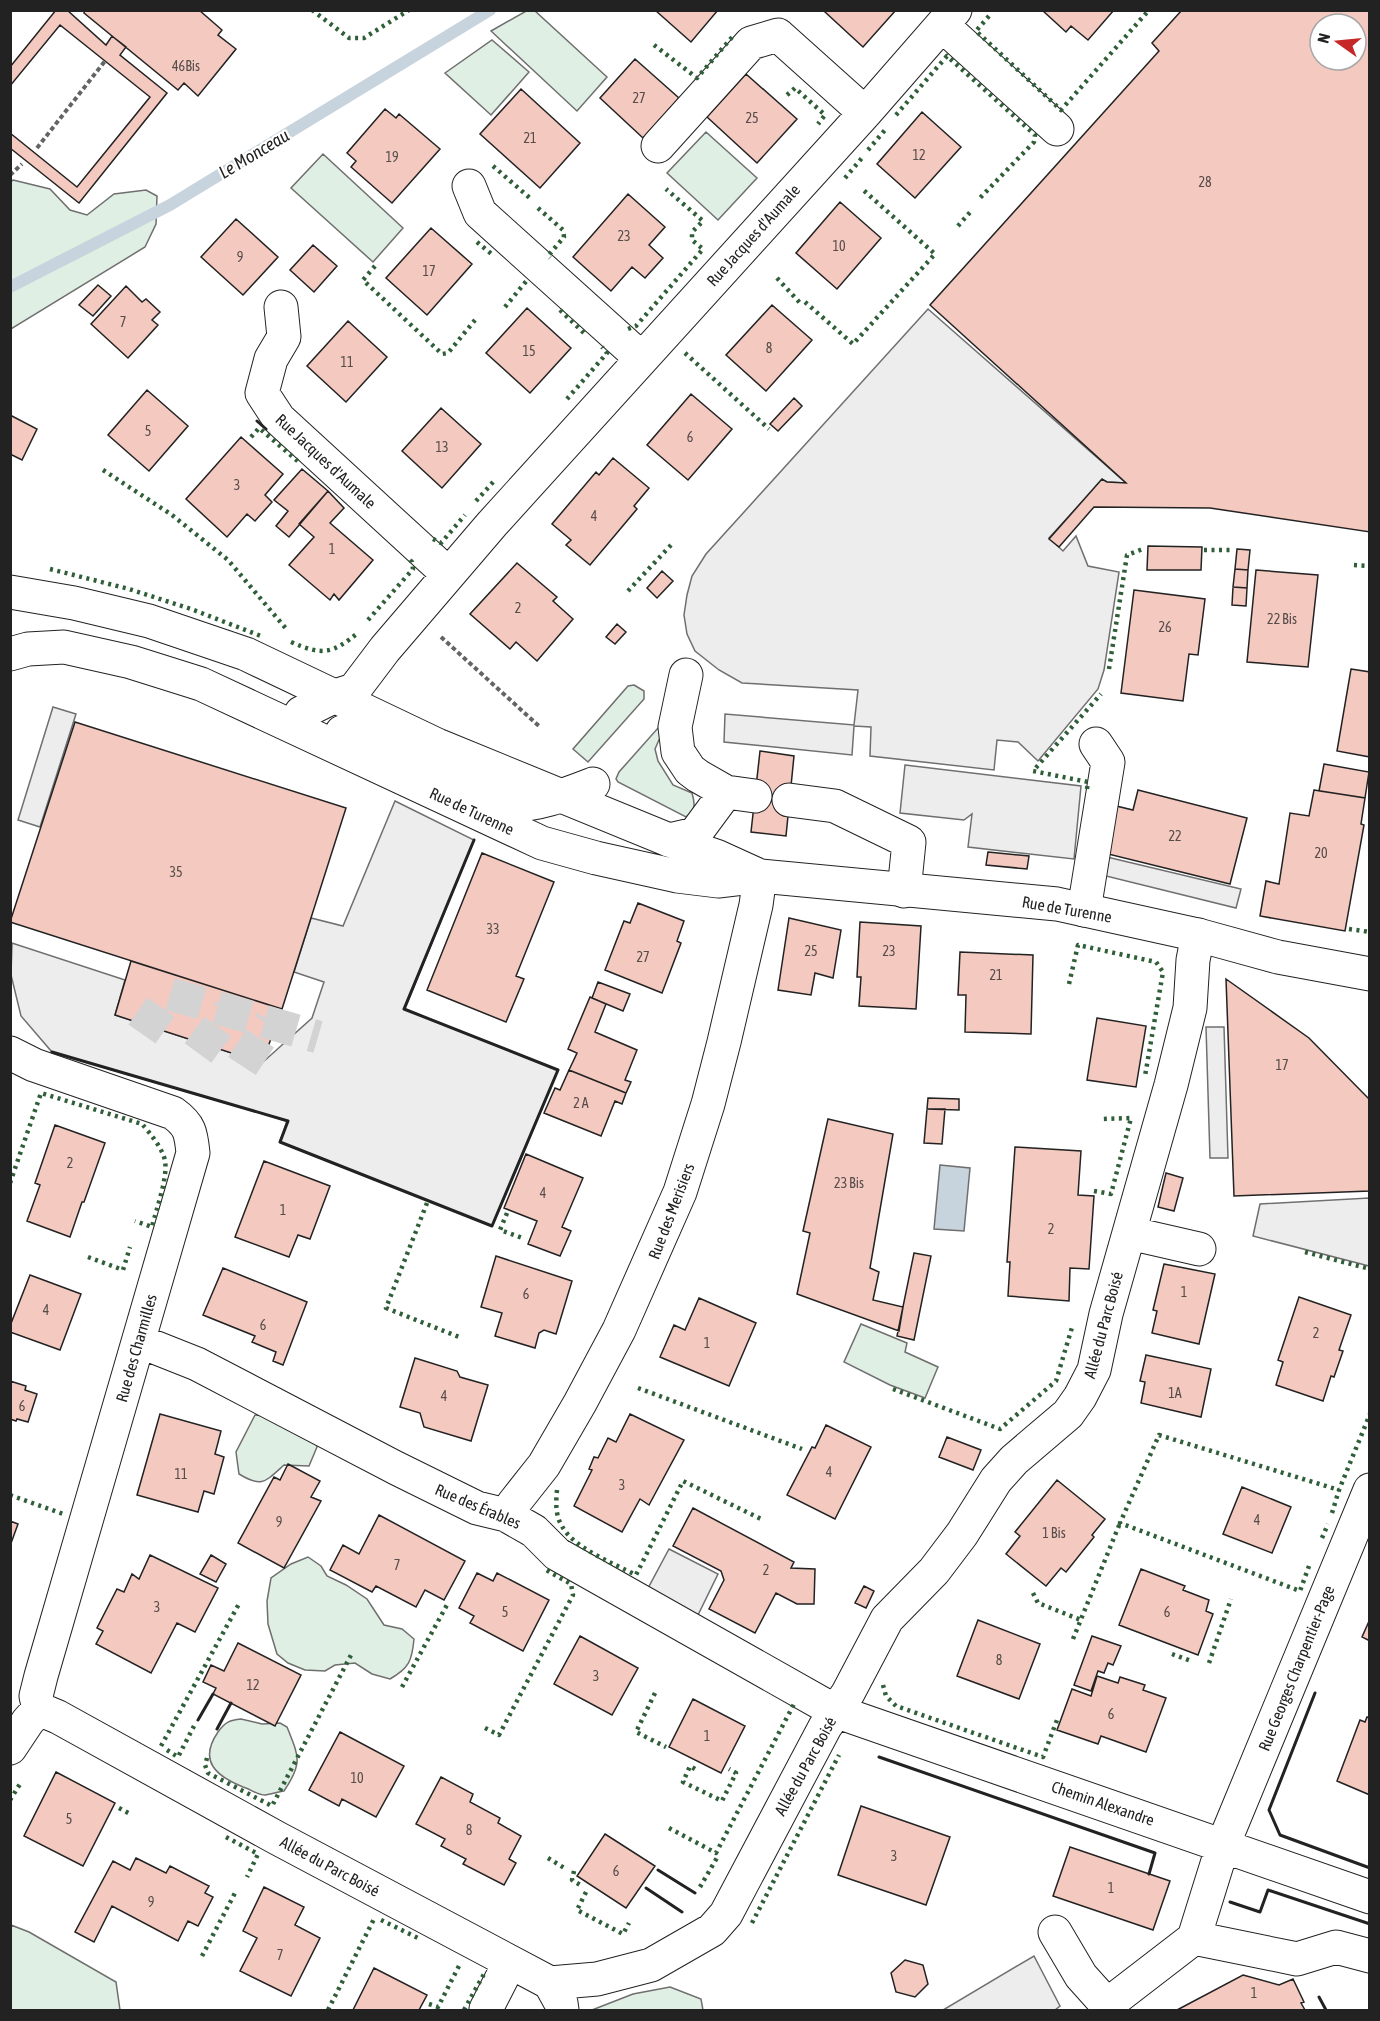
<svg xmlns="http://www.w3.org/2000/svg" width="1380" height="2021" font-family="'Asap Condensed',sans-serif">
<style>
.green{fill:#e0efe3;stroke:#6f6f6f;stroke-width:1.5}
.parking{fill:#ededed;stroke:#6f6f6f;stroke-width:1.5}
.water{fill:#c7d3dd;stroke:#6f6f6f;stroke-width:1.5}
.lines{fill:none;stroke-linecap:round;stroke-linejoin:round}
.stream{stroke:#c7d3dd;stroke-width:12}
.building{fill:#f3c9c0;stroke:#222;stroke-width:1.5;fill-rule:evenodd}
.minor-tunnel{stroke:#d3d3d3;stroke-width:33;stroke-dasharray:33 16;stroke-linecap:butt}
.minor-casing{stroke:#222;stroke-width:35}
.major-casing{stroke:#222;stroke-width:35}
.path{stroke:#646464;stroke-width:4;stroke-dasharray:4.5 3;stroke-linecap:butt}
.minor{stroke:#fff;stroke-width:33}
.major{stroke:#fff;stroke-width:33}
.hedge{stroke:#2f5e38;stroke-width:4.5;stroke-dasharray:3 4.5;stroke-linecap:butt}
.wall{stroke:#222;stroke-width:3}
.labels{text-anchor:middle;stroke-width:4.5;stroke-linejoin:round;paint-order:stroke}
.number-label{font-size:14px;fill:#564c4a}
.street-label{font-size:16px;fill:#222;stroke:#fff}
.water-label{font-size:18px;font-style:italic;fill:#222;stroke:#fff}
</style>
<rect width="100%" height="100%" fill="#fff"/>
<!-- green -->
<path class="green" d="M528 10 535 11 607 77 577 111 491 31Z
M492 40 529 72 491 115 445 73Z
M706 132 757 178 718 220 667 173Z
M323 154 403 228 373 262 291 188Z
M13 180 50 189 70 210 87 215 114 194 146 190 157 196 156 224 145 247 11 329 10 183Z
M634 685 644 691V699L588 762 573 749 628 686Z
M658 728 661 729 662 733 655 749 658 761 673 785 692 793C695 803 696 811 686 817L618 782 616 779 619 772Z
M861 1324 907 1343 905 1352 938 1367 925 1398 890 1385 844 1362Z
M255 1415 266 1416 315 1438 317 1447 309 1466 284 1465C265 1482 262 1488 239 1474L236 1452Z
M308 1557 321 1566 327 1576 346 1585 367 1599 384 1625 402 1629 414 1639C412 1661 409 1668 390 1679L372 1674 355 1663 335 1665 325 1671 305 1670 288 1663 277 1654 268 1624 267 1601 271 1578 291 1564Z
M241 1719 262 1724 280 1723 287 1727C299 1757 303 1763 284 1791 278 1792 271 1794 265 1795 258 1795 250 1789 243 1787 216 1776 198 1761 218 1732 225 1722 230 1720 241 1719Z
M11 1925 29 1932 116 1982 120 2010H11Z
M670 1987 701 1999 703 2010H592L633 1994Z"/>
<!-- parking -->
<path class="parking" d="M928 309 1126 483 1107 482 1102 480 1049 538 1063 551 1076 536 1088 566 1119 572 1104 670 1098 689 1038 761 1018 742 997 740 994 770 870 756 871 727 854 726 852 755 724 742 725 714 854 725 858 690 742 683 719 670 695 651 687 634 684 615 687 595 692 576 706 554Z
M53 707 76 714 40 827 18 820Z
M905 765 1081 786 1074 859 968 847 972 814 964 820 900 813Z
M395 801 474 840 405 1009 558 1070 492 1226 280 1142 287 1121 52 1052 21 1016 11 975 12 943 125 980 115 1015 262 1063 312 1018 324 982 294 972 311 918 343 926Z
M1107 857 1241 889 1236 908 1102 875Z
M1206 1027H1224L1228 1158H1210Z
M1369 1198V1266L1253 1236 1260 1204Z
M669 1549 718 1574 697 1617 646 1592Z
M1034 1956 1060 2006 1055 2010H943Z"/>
<!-- water -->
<path class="water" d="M940 1165 970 1168 964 1231 934 1229Z"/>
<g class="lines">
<!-- stream -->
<path class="stream" d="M10 287 170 205 490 10"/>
</g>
<!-- building -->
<path class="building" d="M56 10H67L106 45 112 36 126 47 120 55 167 93 79 203 10 148V133L77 187 150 97 60 25 10 86V67Z
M85 10H199L222 30 218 35 236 49 198 96 184 83 178 90 84 13Z
M655 10H718L691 42Z
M827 10H896L863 47 825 12Z
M1042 10H1114L1088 40 1071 26 1066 32Z
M1182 10H1370V532L1210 508 1094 507 1059 547 1049 539 1102 479 1107 482 1126 483 930 305 1159 51 1152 43ZM1320 24H1356V60H1320Z
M635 59 679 98 643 138 600 98Z
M746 74 797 119 757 163 707 117Z
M521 89 580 143 540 188 480 134Z
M385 109 396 118 399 114 440 149 392 203 351 167 356 161 347 153Z
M922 112 961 147 915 198 877 164Z
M628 194 665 227 649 245 663 258 645 278 632 267 611 291 573 257Z
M840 202 881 238 837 289 796 253Z
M236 219 278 257 243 295 201 257Z
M431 228 472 264 427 315 386 278Z
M313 245 337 266 314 292 290 270Z
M98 285 111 296 93 316 79 305Z
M126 286 142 302 146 299 160 312 152 320 158 325 128 358 91 324Z
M772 305 812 340 766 391 726 355Z
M527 308 571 348 530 393 486 353Z
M348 321 387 357 346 402 307 366Z
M147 390 188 426 149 471 108 435Z
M691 394 732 429 688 480 647 445Z
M794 398 802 406 778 431 770 424Z
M441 408 481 444 442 488 402 451Z
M10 415 37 429 22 460 10 454Z
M241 437 283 474 265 495 272 502 255 521 247 514 227 537 186 499Z
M613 458 649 488 634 506 637 509 590 565 566 545 571 540 552 524 596 472 599 475Z
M302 469 328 491 289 537 276 526 288 511 274 500Z
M328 491 344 508 330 523 373 560 339 600 334 594 330 600 289 565 314 537 299 524Z
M1148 546 1202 547 1201 570H1147Z
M1237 549 1250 550 1248 570 1235 569Z
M517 563 557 597 553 601 573 619 537 661 516 642 510 649 470 614Z
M1235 569 1248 570 1247 588 1233 587Z
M1256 570 1318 575 1308 667 1247 662Z
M662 571 673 581 657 598 647 588Z
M1233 587 1247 588 1246 606 1232 605Z
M1134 590 1205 599 1198 655 1189 654 1183 701 1121 693Z
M617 624 626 632 615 644 606 637Z
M1351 669 1370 672V757L1337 751Z
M75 722 346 808 282 1009 10 922Z
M760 751 794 756 786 836 751 832Z
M1324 764 1369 772 1365 798 1319 791Z
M1138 790 1247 818 1230 884 1104 853 1112 805 1133 810Z
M1314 790 1365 798 1361 824 1364 825 1345 931 1260 916 1266 881 1279 884 1290 813 1309 816Z
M988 852 1029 856 1027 869 986 865Z
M482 853 554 882 516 976 524 979 506 1022 427 990Z
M638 903 684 921 677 941 681 943 662 993 605 970 624 921 630 923Z
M789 918 841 930 833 978 815 973 811 995 778 990Z
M860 922 921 926 916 1009 859 1006 861 977H857Z
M960 952 1033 955 1031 1034 965 1032 966 995H958Z
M131 961 282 1009 262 1063 115 1015Z
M1226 979 1309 1038 1370 1100V1191L1234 1196Z
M598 982 630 994 623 1011 592 998Z
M590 997 606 1004 595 1032 637 1050 625 1080 631 1082 626 1093 569 1070 577 1053 568 1049Z
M1097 1018 1146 1026 1136 1087 1087 1080Z
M569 1070 626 1093 622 1104 615 1101 601 1136 544 1113 555 1088 560 1090Z
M928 1098 959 1099V1110L927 1109Z
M927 1109H945L942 1144 924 1143Z
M828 1119 893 1134 870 1268 879 1272 873 1300 903 1307 899 1331 797 1294 810 1233 803 1231Z
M55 1125 105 1143 84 1202H82L70 1237 27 1221 40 1185 35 1183Z
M1015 1147 1081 1151 1078 1195 1094 1196 1089 1269 1070 1268 1069 1301 1008 1296 1010 1262H1007Z
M526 1154 583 1178 562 1227 571 1231 560 1256 528 1244 537 1221 504 1208Z
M264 1161 330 1186 310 1239 298 1235 289 1257 235 1237Z
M1166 1173 1183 1178 1174 1211 1158 1207Z
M914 1253 931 1256 914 1340 897 1336Z
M496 1256 572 1281 556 1334 544 1330 539 1333 535 1348 495 1336 502 1313 481 1307Z
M1164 1264 1215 1274 1199 1344 1152 1333 1157 1311 1153 1310Z
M223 1268 307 1302 283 1365 273 1361 276 1352 252 1342 255 1336 203 1315Z
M30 1275 81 1294 60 1350 10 1332V1326Z
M1299 1297 1351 1315 1339 1350 1343 1351 1334 1377 1331 1376 1323 1401 1276 1385 1283 1362 1278 1360Z
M699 1298 756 1323 729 1386 660 1357 674 1325 685 1330Z
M1146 1355 1211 1369 1201 1417 1141 1403 1145 1382 1140 1381Z
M415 1358 457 1371 460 1377 488 1385 471 1441 424 1427 420 1413 400 1407Z
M10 1381 26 1386 25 1390 37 1394 28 1422 17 1419 16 1421 10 1419Z
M160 1414 221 1431 215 1454 224 1457 214 1494 204 1491 198 1512 137 1495Z
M630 1414 684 1440 649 1505 640 1499 622 1532 574 1506 592 1470 589 1469 594 1457 598 1458 608 1438 616 1442Z
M826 1425 871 1447 835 1519 787 1495 812 1447 815 1448Z
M947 1437 981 1450 973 1470 939 1457Z
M288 1464 320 1481 311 1497 321 1501 284 1568 238 1543 274 1477 280 1480Z
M1057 1480 1105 1519 1092 1535 1094 1537 1066 1572 1061 1568 1046 1586 1006 1554 1020 1536 1015 1532Z
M1242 1487 1291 1507 1272 1553 1223 1534Z
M693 1508 794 1562 791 1568 815 1569 814 1604H797L776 1593 755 1633 709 1609 724 1580 721 1571 673 1546Z
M379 1515 465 1561 444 1600 425 1590 416 1607 376 1586 372 1592 330 1570 343 1545 359 1554Z
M10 1521 18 1524 10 1546Z
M150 1555 218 1588 195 1632 177 1623 151 1673 96 1644 103 1631 97 1628 117 1589 124 1592 132 1574 139 1579Z
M211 1555 226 1564 216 1582 200 1574Z
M1141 1569 1185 1586 1183 1590 1209 1600 1206 1611 1213 1614 1198 1655 1119 1625Z
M477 1573 493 1581 497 1573 549 1600 523 1651 470 1623 474 1616 459 1608Z
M864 1586 874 1591 866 1608 855 1603Z
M1370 1619V1641L1362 1637Z
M978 1620 1040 1644 1019 1699 957 1676Z
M580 1636 638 1668 612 1715 554 1684Z
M1092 1636 1121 1646 1113 1665 1108 1663 1104 1673 1098 1671 1091 1691 1074 1685Z
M238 1643 301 1675 275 1726 213 1694 216 1688 203 1682 211 1665 224 1671Z
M1097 1676 1118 1683 1120 1677 1145 1685 1143 1690 1166 1698 1146 1752 1101 1736 1098 1744 1057 1730 1072 1689 1091 1696Z
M693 1699 745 1726 721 1773 669 1747Z
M1367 1717 1370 1718V1795L1337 1781 1360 1720 1365 1722Z
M340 1732 404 1766 376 1817 342 1799 339 1806 309 1790Z
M56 1772 115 1803 83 1866 24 1836Z
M441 1777 473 1794 470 1802 500 1818 498 1823 521 1836 509 1859 516 1863 504 1885 463 1864 466 1859 441 1846 445 1839 416 1824Z
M861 1806 950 1837 926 1905 838 1875Z
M605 1834 655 1866 626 1908 577 1876Z
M1070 1847 1170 1881 1153 1930 1053 1896Z
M136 1858 166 1873 170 1866 209 1886 205 1893 213 1897 198 1926 188 1921 178 1941 112 1906 94 1942 75 1932 113 1861 130 1870Z
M264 1887 304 1907 295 1925 320 1938 291 1996 240 1971 257 1938 243 1931Z
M905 1960 923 1965 928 1984 915 1997 896 1992 891 1973Z
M374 1968 427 1995 419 2010H353Z
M1243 1975 1279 1985 1293 1979 1304 2002 1301 2003 1305 2010H1177Z"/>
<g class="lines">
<!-- minor-tunnel -->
<path class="minor-tunnel" d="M142 1034 170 994 318 1037
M198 1053 229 1011
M242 1066 271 1022"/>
<!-- minor casing -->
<g class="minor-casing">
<path id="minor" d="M942 25 1057 129
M658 146 751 43 778 35 865 113
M469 186 480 213 641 358
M281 307 284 337 271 359 262 393 279 419 448 574
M686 675 675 727 678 752 690 770 698 776 726 792 755 796
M301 713 335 696 354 690 385 649 492 524 865 113 955 10
M342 732 506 806C539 805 562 796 593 784
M789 800 835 806 909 842 904 891
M669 840 695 834 726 792
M1084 910 1108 762 1096 744
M10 1053 34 1065 173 1113C190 1125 191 1133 193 1153L41 1676 36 1696 39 1709
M1129 1233 1199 1249
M139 1341 197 1364 396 1468 477 1508 506 1515 534 1531 557 1554 835 1711 1370 1897
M506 1515 514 1503 544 1465 580 1403 619 1330 680 1192 708 1104 724 1042 756 905 760 876
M39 1709 58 1717 277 1838 550 1983 597 1979 651 1965 712 1930 726 1914 825 1727 848 1693 887 1619 934 1571 962 1534 996 1480 1014 1460 1068 1414 1080 1397 1094 1370 1106 1314 1171 1085 1190 1008 1193 960 1198 935
M10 1748 28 1721 39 1709
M1055 1932 1081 1976 1107 2005V2010
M1194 1938 1297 1959 1336 1947 1370 1956
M550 1983 561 2003 562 2010
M1107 2005 1194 1938 1223 1845 1370 1490
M486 2009 510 1962"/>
</g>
<!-- major casing -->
<g class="major-casing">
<path id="major" d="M10 592 74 603 149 621 246 654 437 745 669 840 716 856 760 876
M10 654 28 649 64 647 131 662 201 684 542 843 596 858 677 876 718 881 760 876 1057 904 1198 935 1278 957 1370 974"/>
</g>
<!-- path -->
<path class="path" d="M37 148 105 61
M10 175 22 164
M441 637 540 727"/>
<!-- minor -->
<use href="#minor" class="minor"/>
<!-- major -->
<use href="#major" class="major"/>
<!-- hedge -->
<path class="hedge" d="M312 10 349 38H364L409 10
M989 16 976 31 1061 110 1149 10
M654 45 697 78 733 36
M787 95 795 88 825 115 818 124
M896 115 947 56 1035 135 1034 142 978 200
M868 150 885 130
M493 166 531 199
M845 178 862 158
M538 208 563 230 564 237 548 256 550 258
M958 226 972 210
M477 242 494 256
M375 266 363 280 442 354 448 353 475 320
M777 278 801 304
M805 302 853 344 935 254 861 188
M505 307 528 279
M560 310 586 335
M628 329 636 326 703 249 692 240V232L703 221 666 189
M685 353 769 429
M567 399 607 353 602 347
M251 437 259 428 301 464
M103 470 172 515 228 560 288 631
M476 501 495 480
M433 539 441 543 465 515
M1204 550H1234
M1354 565 1370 566
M50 569 129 589 191 609 261 636
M628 591 671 545
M368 620 413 569 412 562 410 560
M291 642C323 656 332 654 359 632
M1109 669 1127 555 1143 549
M1087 789 1088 782 1033 771 1101 694
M1349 929 1370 932
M1069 984 1078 945 1156 962 1163 972 1145 1076
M10 1183 41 1093 142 1124C150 1133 163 1149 165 1161 168 1178 156 1210 152 1227L135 1221
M1094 1191 1111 1194 1131 1118 1103 1119
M427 1203 386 1308 459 1337
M507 1213 500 1230 525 1239
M1305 1252 1370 1269
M88 1257 123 1270 130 1247
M638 1388 802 1449
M893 1389 1000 1429 1056 1381 1073 1324
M557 1490C556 1502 555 1515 562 1526 573 1548 615 1564 636 1575L683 1481 761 1519
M10 1495 63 1514
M1332 1513 1339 1490 1370 1414
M1322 1538 1328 1524
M1309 1566 1300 1591 1120 1523 1159 1435 1339 1490
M1033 1593 1038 1603 1081 1620
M1073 1639 1120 1523
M1172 1654 1191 1661
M1209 1663 1231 1599
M883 1685 886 1696 896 1706 1043 1757 1057 1720
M402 1687 448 1603
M655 1693 636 1732 666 1747
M485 1728 499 1735 573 1595 571 1584 546 1570
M161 1746 240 1602
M167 1750 178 1757 194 1726
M207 1758 205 1765 208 1773 272 1806 351 1655
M695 1769 690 1766 683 1782 722 1801 736 1773 729 1769
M10 1800 20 1784
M119 1808 132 1815
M669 1828 716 1853 794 1704
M226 1837 258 1854 247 1877
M548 1858 566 1869
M574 1871 572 1880 582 1886
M700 1887 718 1856
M586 1892 577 1910 623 1934 629 1923
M381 1920 418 1938
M752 1923 839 1755
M202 1956 236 1891
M429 2004 438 2007 461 1962
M328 2010 374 1919
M464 2010 484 1974"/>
<!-- wall -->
<path class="wall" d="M257 421 266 429
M52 1052 288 1121 280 1142 492 1226 558 1070 404 1009 474 840
M1315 1693 1269 1810 1280 1835 1370 1868
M198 1720 213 1694
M217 1729 231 1703
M879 1757 1155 1853 1149 1874
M658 1870 695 1893
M646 1888 682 1912
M1230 1902 1260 1912 1268 1890 1370 1924
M1319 1997 1326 2010"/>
</g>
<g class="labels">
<!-- number labels -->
<g class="number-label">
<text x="186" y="71">46Bis</text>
<text x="639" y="103">27</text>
<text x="752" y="123">25</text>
<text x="530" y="143">21</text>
<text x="919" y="160">12</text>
<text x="392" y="162">19</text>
<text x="1205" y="187">28</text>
<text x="624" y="241">23</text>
<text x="839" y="251">10</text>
<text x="240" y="262">9</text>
<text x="429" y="276">17</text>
<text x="123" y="327">7</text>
<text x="769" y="353">8</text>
<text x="529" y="356">15</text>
<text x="347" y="367">11</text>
<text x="148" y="436">5</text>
<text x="690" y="442">6</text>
<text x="442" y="452">13</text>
<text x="237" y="490">3</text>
<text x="594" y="521">4</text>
<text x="332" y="554">1</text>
<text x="518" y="613">2</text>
<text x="1282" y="624">22 Bis</text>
<text x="1165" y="632">26</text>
<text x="1175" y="841">22</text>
<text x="1321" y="858">20</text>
<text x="176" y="877">35</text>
<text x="493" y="934">33</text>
<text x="811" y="956">25</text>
<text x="889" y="956">23</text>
<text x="643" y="962">27</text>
<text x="996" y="980">21</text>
<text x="1282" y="1070">17</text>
<text x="581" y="1108">2 A</text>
<text x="70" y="1168">2</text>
<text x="849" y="1188">23 Bis</text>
<text x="543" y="1198">4</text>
<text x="283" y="1215">1</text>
<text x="1051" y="1234">2</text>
<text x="1184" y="1297">1</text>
<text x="526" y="1299">6</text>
<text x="46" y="1315">4</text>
<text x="263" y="1330">6</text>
<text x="1316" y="1338">2</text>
<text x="707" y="1348">1</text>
<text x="1175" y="1398">1A</text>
<text x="444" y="1401">4</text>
<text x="22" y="1411">6</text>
<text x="829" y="1477">4</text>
<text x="181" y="1479">11</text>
<text x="622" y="1490">3</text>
<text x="1257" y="1525">4</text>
<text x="279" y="1527">9</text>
<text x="1054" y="1538">1 Bis</text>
<text x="397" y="1570">7</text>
<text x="766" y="1575">2</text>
<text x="157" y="1612">3</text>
<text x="505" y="1617">5</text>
<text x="1167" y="1617">6</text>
<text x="999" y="1665">8</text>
<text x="596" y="1681">3</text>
<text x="253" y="1690">12</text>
<text x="1111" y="1719">6</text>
<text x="707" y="1741">1</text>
<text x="357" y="1783">10</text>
<text x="69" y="1824">5</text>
<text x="469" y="1835">8</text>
<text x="894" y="1861">3</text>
<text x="616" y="1876">6</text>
<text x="1111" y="1893">1</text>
<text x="151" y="1907">9</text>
<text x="280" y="1960">7</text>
<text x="1254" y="1998">1</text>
</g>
<!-- street labels -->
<g class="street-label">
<text transform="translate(753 235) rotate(-48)" y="6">Rue Jacques d'Aumale</text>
<text transform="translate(326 461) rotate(43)" y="6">Rue Jacques d'Aumale</text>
<text transform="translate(472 811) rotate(25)" y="6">Rue de Turenne</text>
<text transform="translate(1067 909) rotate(10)" y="6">Rue de Turenne</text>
<text transform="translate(671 1211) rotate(-69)" y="6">Rue des Merisiers</text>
<text transform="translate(1103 1325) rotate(-75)" y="6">Allée du Parc Boisé</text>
<text transform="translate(136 1348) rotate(-74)" y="6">Rue des Charmilles</text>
<text transform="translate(478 1506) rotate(23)" y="6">Rue des Érables</text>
<text transform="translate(1296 1668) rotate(-68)" y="6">Rue Georges Charpentier-Page</text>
<text transform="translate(805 1766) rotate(-61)" y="6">Allée du Parc Boisé</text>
<text transform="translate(1103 1803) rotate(19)" y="6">Chemin Alexandre</text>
<text transform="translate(330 1866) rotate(28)" y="6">Allée du Parc Boisé</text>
</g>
<!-- water labels -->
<g class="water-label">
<text transform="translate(254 154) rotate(-31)" y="6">Le Monceau</text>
</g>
</g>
<!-- border -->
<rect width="1380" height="2021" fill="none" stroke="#222222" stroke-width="24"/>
<!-- north arrow -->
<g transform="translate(1338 42) rotate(285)"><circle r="28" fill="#ffffff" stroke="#a7a7a7" stroke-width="1.5"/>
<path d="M0-4.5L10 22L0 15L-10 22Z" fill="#c62828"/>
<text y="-9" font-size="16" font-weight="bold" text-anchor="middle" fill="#222222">N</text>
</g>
</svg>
